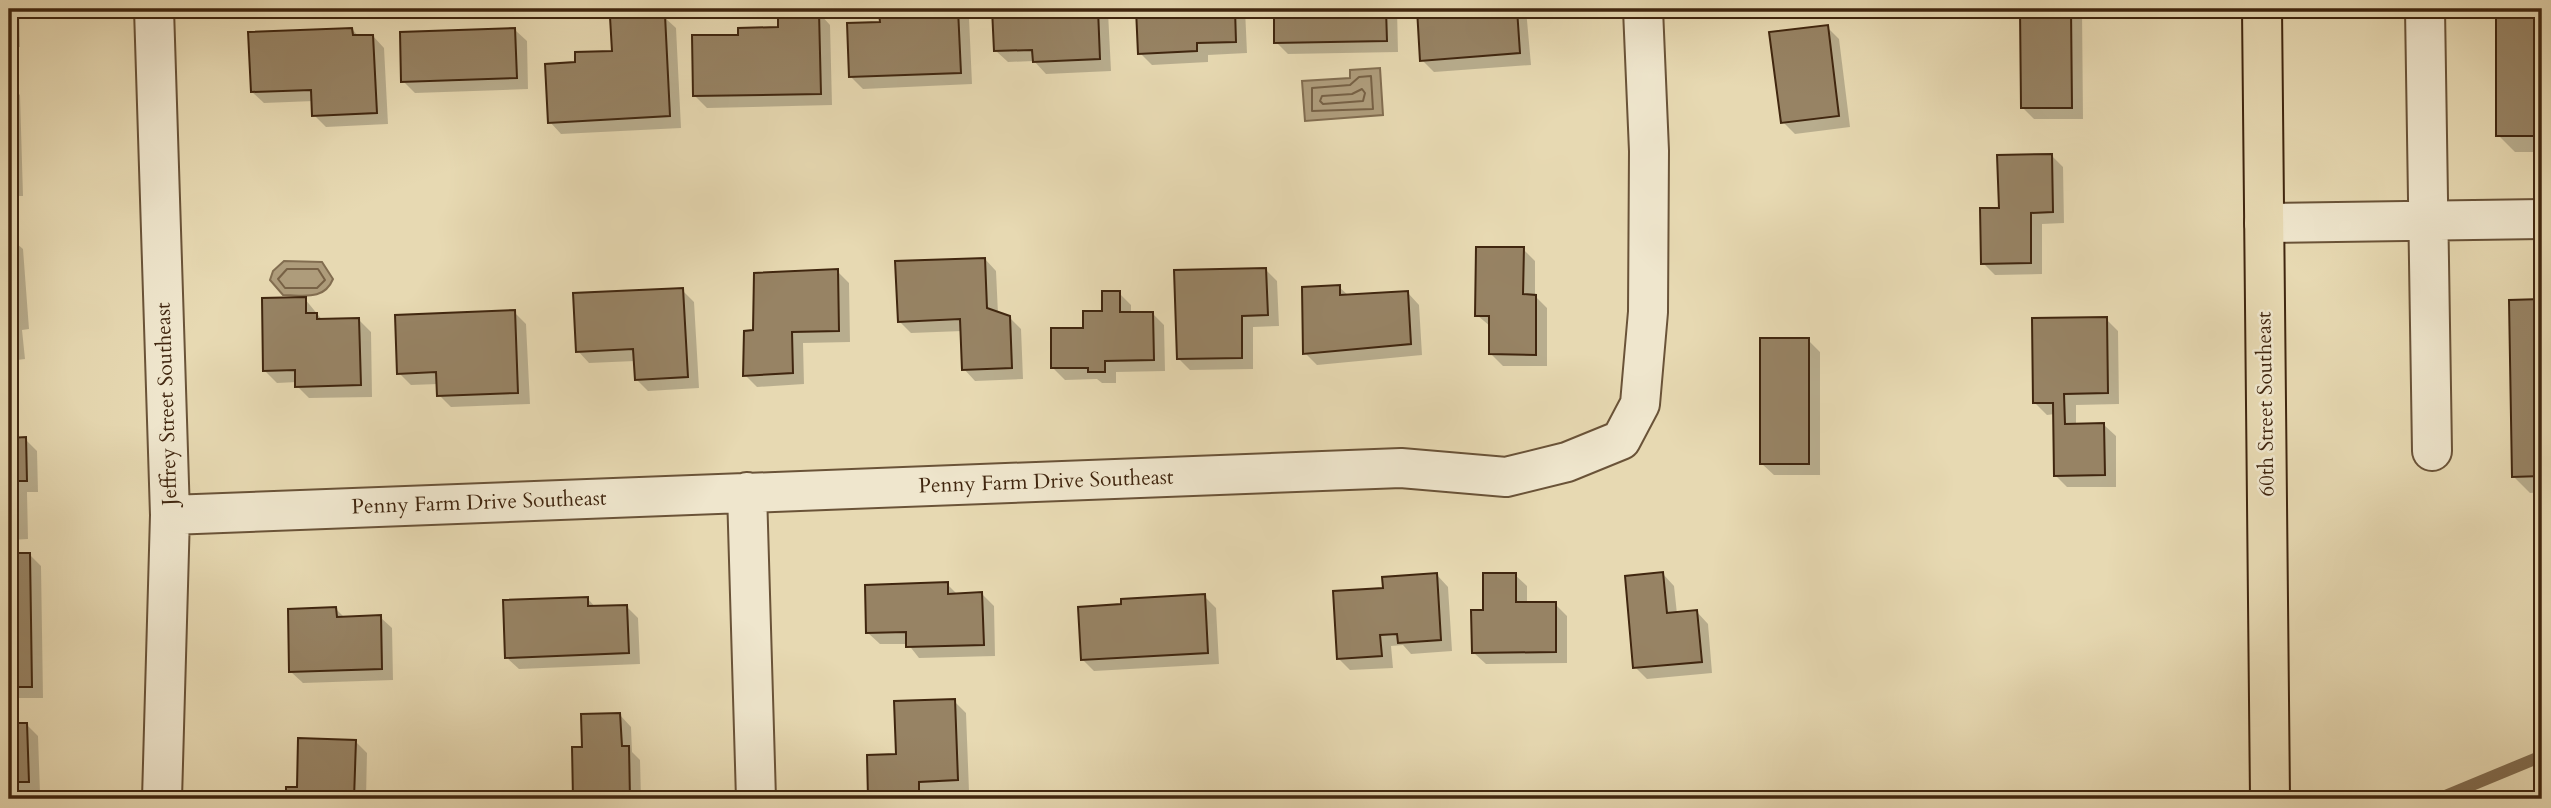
<svg xmlns="http://www.w3.org/2000/svg" width="2551" height="808" font-family="Cardo,serif">
<style>
.water{fill:#ae9c7b;stroke:#826d50;stroke-width:2}
.shadow{fill:#0003}
.lines{fill:none;stroke-linecap:round;stroke-linejoin:round}
.shore{stroke:#776145;stroke-width:2}
.stream{stroke:#826d50;stroke-width:12}
.building{fill:#978364;stroke:#40260f;stroke-width:2}
.minor-casing{stroke:#6a5338;stroke-width:42}
.major-casing{stroke:#40260f;stroke-width:42}
.minor{stroke:#efe6cd;stroke-width:38}
.major{stroke:#e7d9b2;stroke-width:38}
.labels{text-anchor:middle;stroke-width:5;stroke-linejoin:round;paint-order:stroke}
.street-label{font-size:21px;fill:#40260f;stroke:#efe6cd}
</style>
<rect width="100%" height="100%" fill="#e7d9b2"/>
<filter id="stains"><feTurbulence type="fractalNoise" baseFrequency=".00286" numOctaves="4"/><feColorMatrix values="0 0 0 0 .2 0 0 0 0 .09 0 0 0 0 .02 0 0 0 .5 -.17"/></filter>
<radialGradient id="worn" r=".72"><stop offset=".6" stop-color="#630" stop-opacity="0"/><stop offset="1" stop-color="#630" stop-opacity=".3"/></radialGradient>
<!-- water -->
<path class="water" d="M1380 68 1383 115 1305 121 1302 81 1350 78V70Z
M284 261 322 262 333 279C324 301 303 295 283 295L270 280 273 271Z"/>
<!-- shadow -->
<path class="shadow" d="M9 9H19L20 47 9 48Z
M913 9H960L969 18 972 84 863 89 851 77 881 24 916 13Z
M994 9H1105L1108 12 1111 71 1046 74 1034 61 1008 62 996 51Z
M1138 9H1245L1247 53 1208 55V62L1152 65 1140 53Z
M1275 9H1397L1398 52 1288 54 1276 42Z
M1418 9H1526L1531 65 1434 72 1422 60Z
M2022 9H2082L2083 119H2034L2022 107Z
M2497 9H2542V152H2515L2498 135Z
M819 13 830 25 832 105 707 108 695 96 740 36 780 29Z
M664 17 676 28 681 128 561 134 550 122 577 64 614 52Z
M1827 27 1839 39 1850 127 1795 134 1783 122Z
M352 29 359 37 373 36 384 48 388 124 326 127 314 115V101L264 103 252 92Z
M515 30 527 41 528 89 415 93 403 81Z
M9 84 20 95 23 196H9Z
M2052 156 2063 167 2064 223 2042 224V274L1995 275 1983 263 2001 210Z
M9 237 23 249 29 329 22 330 25 359 9 361Z
M1523 249 1535 261V296L1547 308V366H1503L1491 354V327L1477 315Z
M985 259 996 271 998 314 1009 317 1021 329 1023 379 975 381 964 369 962 331 911 333 899 321Z
M1266 270 1277 281 1279 326 1253 327V369L1190 370 1179 359Z
M837 271 849 283 850 342 803 343 804 384 757 387 745 375 755 331Z
M1339 287 1349 296 1408 293 1419 305 1422 355 1317 365 1305 353Z
M682 290 694 302 699 388 648 391 636 379 635 361 589 363 578 351Z
M1119 293 1131 305V314L1152 313 1164 325 1165 371 1116 372V383H1102L1097 379 1065 380 1053 368Z
M305 299 323 321 359 320 371 332 372 397 309 398 297 386V382L277 383 265 371Z
M2510 301H2542V492L2530 493 2513 476Z
M514 312 526 324 530 404 451 407 439 395 438 384 411 385 399 373Z
M2106 319 2118 331 2119 404 2076 405V425H2104L2116 436V487H2067L2056 476 2055 414 2047 415 2035 403Z
M1808 340 1820 352V475H1774L1762 464Z
M9 404 17 413 18 439H25L37 451 38 492H27L28 539 9 540Z
M29 554 41 566 43 698H9V555Z
M1663 574 1674 586 1677 614 1697 612 1708 624 1712 673 1647 679 1635 667Z
M1437 575 1448 587 1452 651 1411 654 1403 645 1391 646 1393 668 1350 670 1338 658 1385 590Z
M1515 575 1527 586V604H1555L1567 616V663L1486 664 1474 653 1484 612Z
M947 584 958 595 982 594 994 606 995 656 919 658 908 644H880L868 633Z
M1204 596 1216 608 1219 664 1094 671 1082 659Z
M588 599 596 608 626 606 638 618 640 664 519 669 507 658Z
M335 608 345 618 380 617 392 628 393 680 303 683 291 672Z
M954 701 966 713 969 791 930 793V799H872L870 797 898 755Z
M620 715 631 727 632 752 640 760 641 799H575L574 749H584Z
M26 724 38 736 40 793H24V799H9V725Z
M355 741 367 753 366 799H287L288 789H299Z"/>
<g class="lines">
<!-- shore -->
<path class="shore" d="M1371 76 1373 109 1312 111V88L1350 85 1359 77Z
M1362 89 1365 93 1363 101 1323 104 1320 101 1322 96 1352 94Z
M287 269H318L325 280 317 288H285L278 279Z"/>
<!-- stream -->
<path class="stream" d="M2438 799 2542 756"/>
</g>
<!-- building -->
<path class="building" d="M911 9H958L961 73 849 77 847 23 880 22 879 13 913 11Z
M992 9H1098L1100 59 1033 62 1032 50 994 51Z
M1136 9H1235L1236 42 1197 43V51L1138 54Z
M1274 9H1386L1387 41 1274 43Z
M1417 9H1517L1520 53 1420 61Z
M2020 9H2071L2072 108H2021Z
M2496 9H2542V136H2496Z
M778 12H819L821 94 693 96 692 35H738V28L778 27Z
M665 15 670 116 548 123 545 64 575 62V52L612 51 610 17Z
M1828 25 1839 116 1781 123 1769 32Z
M352 28 353 35H373L377 113 312 116 311 90 251 92 248 32Z
M515 28 517 78 401 82 400 32Z
M9 93 12 185H9Z
M2052 154 2053 212 2031 213V263L1981 264 1980 208H1999L1997 155Z
M9 235H12L18 318 11 319 14 348 9 349Z
M1476 247H1524L1523 294 1536 295V355L1489 354V316H1475Z
M985 258 987 308 1010 316 1012 368 962 370 960 319 898 322 895 261Z
M1266 268 1268 315 1242 316V358L1177 359 1174 270Z
M838 269 839 331 792 332 793 373 743 376 744 331 753 330 754 273Z
M1340 285V295L1408 291 1411 344 1303 354 1302 287Z
M683 288 688 377 635 380 633 349 576 352 573 293Z
M1102 291H1120V312H1153L1154 360 1105 361V372H1088V368H1051V328H1083V311H1102Z
M306 297V313H317V319L359 318 361 385 295 387V370L263 371 262 298Z
M2542 299V476L2512 477 2509 300Z
M515 310 518 393 437 396 436 372 397 374 395 315Z
M2107 317 2108 393 2064 394 2065 424 2104 423 2105 475 2054 476 2053 403H2033L2032 318Z
M1760 338H1809V464H1760Z
M26 437 27 481H16L17 528H9V438Z
M9 553H30L32 687H9Z
M1663 572 1667 613 1697 610 1702 662 1633 668 1625 576Z
M1437 573 1441 640 1398 643 1397 634 1380 635 1382 656 1337 659 1333 591 1383 588 1382 577Z
M1483 573H1516V602H1556V652L1472 653 1471 610H1483Z
M948 582V594L982 592 984 645 906 647V632L866 633 865 585Z
M1205 594 1208 653 1081 660 1078 607 1121 604V599Z
M588 597V606L627 605 629 653 505 658 503 600Z
M336 607 337 617 381 615 382 669 289 672 288 609Z
M955 699 958 780 919 782V797L868 798 867 755 896 754 894 701Z
M620 713 622 746H629L630 799H573L572 747H582L581 714Z
M9 723H27L29 782H13L14 799H9Z
M298 738 356 740 354 799H286V787H297Z"/>
<g class="lines">
<!-- minor casing -->
<g class="minor-casing">
<path id="minor" d="M154 9 170 515 162 799
M2425 9 2432 451
M2264 223 2542 219
M747 492 756 799
M170 515 1401 468 1506 477 1567 462 1621 440 1640 404 1648 312 1649 151 1643 9"/>
</g>
<!-- major casing -->
<g class="major-casing">
<path id="major" d="M2262 9 2270 799"/>
</g>
<!-- minor -->
<use href="#minor" class="minor"/>
<!-- major -->
<use href="#major" class="major"/>
</g>
<g class="labels">
<!-- street labels -->
<g class="street-label">
<text transform="translate(166 404) rotate(-92)" y="7">Jeffrey Street Southeast</text>
<text transform="translate(2265 404) rotate(-91)" y="7">60th Street Southeast</text>
<text transform="translate(1046 481) rotate(-2)" y="7">Penny Farm Drive Southeast</text>
<text transform="translate(479 502) rotate(-2)" y="7">Penny Farm Drive Southeast</text>
</g>
</g>
<!-- margin -->
<rect width="2551" height="808" fill="none" stroke="#e7d9b2" stroke-width="35"/>
<rect x="10" y="10" width="2530" height="787" fill="none" stroke="#40260f" stroke-width="3.5"/>
<rect x="18" y="18" width="2516" height="773" fill="none" stroke="#40260f" stroke-width="2"/>
<rect width="100%" height="100%" filter="url(#stains)"/>
<rect width="100%" height="100%" fill="url(#worn)"/>
</svg>
